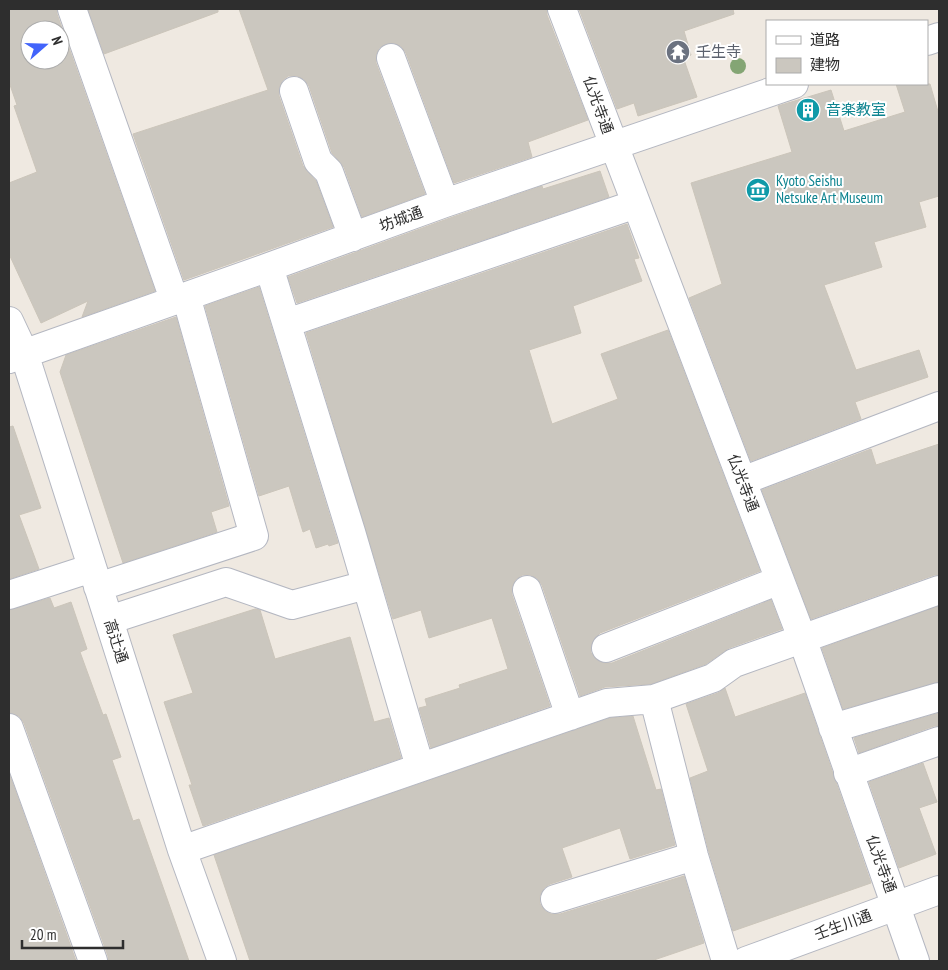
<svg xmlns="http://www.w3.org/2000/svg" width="948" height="970" font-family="'PT Sans Narrow','Noto Sans JP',sans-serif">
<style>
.building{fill:#cbc7bf;stroke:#cbc5ba;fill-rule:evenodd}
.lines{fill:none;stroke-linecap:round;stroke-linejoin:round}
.minor-casing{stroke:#b4b7c1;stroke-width:30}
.minor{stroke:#fff;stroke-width:28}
.tree{fill:#84a574}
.labels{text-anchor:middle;stroke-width:4;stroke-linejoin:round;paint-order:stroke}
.worship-label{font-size:15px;fill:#5b616d;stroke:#fff;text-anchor:start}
.street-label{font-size:15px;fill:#2e2e2e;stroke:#fff}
.culture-label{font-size:15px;fill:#0d838f;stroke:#fff;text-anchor:start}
</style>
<rect width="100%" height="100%" fill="#efe9e1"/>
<!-- building -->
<path class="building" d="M9 9H57V14L155 291 82 317 88 301 41 323 9 254V183L37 172 14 106 17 105 9 82ZM30 30H60V60H30Z
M88 9H218V12L104 54Z
M239 9H547V15L588 120 528 142 532 157 454 183 406 53 401 46 394 43 385 44 379 48 376 55V63L425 194 362 217 344 167 332 153 309 86 304 79 297 76H288L282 81 279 88V96L303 166 316 181 333 227 184 280 133 134 268 90Z
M579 9H733L734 14 684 31 691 55 683 57 697 97 638 116 634 103 617 109Z
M896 84H930L939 115V196L919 202 926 227 874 242 882 267 824 285 856 370 919 350 928 377 855 402 861 419 751 461 689 298 722 284 691 183 792 152 778 106 831 90 844 131 905 112Z
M600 171 609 197 297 303 288 277 450 218 542 186 543 189Z
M627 224 639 258 634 259 642 281 573 306 581 333 529 350 552 424 618 399 601 354 668 330 760 571 600 633 594 639 591 646V653L597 660 604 663H612L771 600 782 629 729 648 706 664 651 684 605 687 580 696 542 585 537 578 530 575H522L515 580 512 587V595L550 706 431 748 419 708 427 706 425 699 460 688 459 685 508 669 492 618 429 638 421 610 393 619 306 333Z
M259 287 338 543 329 546 328 544 316 548 310 529 303 532 289 486 259 496 205 306Z
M176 317 229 506 211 512 217 532 123 563 60 372 66 355Z
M13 426 41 508 19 515 39 569 9 579V427Z
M939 444V575H934L811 619 762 490 871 449 876 465Z
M50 598 54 608 71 602 87 649 80 652 103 715 106 714 121 757 112 760 133 821 139 819 189 961H108V956L24 723 19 716 9 713V610Z
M939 606V682L843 709 822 648Z
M255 609 260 610 275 659 350 637 374 722 389 718 401 758 203 826 189 785H192L164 702 193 693 173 635Z
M725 688 735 717 805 693 871 883 733 931 709 852 690 778 708 771 686 704 718 693Z
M939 713V726H934L859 753 854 738Z
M633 716 656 790 661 789 675 845 630 859 620 828 562 848 572 877 550 884 544 888 540 896V904L545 911 551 914H560L684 876 704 943 651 961H250L214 855 610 718Z
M923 763 937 802 919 808 936 854 899 868 869 782Z
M9 773 76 961H9Z"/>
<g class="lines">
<!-- minor casing -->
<g class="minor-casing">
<path id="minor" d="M72 9 174 299
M562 9 802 638 915 961
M927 41 939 37
M391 58 445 203
M294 91 318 161 329 172 353 237
M269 267 351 532 420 767
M9 321 24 353 182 850 222 961
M287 323 636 204
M9 359 269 267 445 203 794 84
M742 481 939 406
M98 587 254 536 186 296
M527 590 570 716
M9 595 92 568
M109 620 226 582 292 605 366 585
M606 648 780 580
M654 699 694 856 726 961
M9 728 93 961
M833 728 939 697
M848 773 939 741
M182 850 607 703 654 699 713 678 734 663 939 590
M555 899 694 856
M746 961 939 890"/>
</g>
<!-- minor -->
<use href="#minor" class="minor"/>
</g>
<!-- trees -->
<circle class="tree" cx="738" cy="66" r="8"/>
<!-- icons -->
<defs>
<g id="temple-disc" transform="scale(1.25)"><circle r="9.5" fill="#6b7280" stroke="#fff"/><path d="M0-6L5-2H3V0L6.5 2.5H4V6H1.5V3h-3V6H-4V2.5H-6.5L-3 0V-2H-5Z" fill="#fff"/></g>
<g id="building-disc" transform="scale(1.25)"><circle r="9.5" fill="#0f9aa8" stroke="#fff"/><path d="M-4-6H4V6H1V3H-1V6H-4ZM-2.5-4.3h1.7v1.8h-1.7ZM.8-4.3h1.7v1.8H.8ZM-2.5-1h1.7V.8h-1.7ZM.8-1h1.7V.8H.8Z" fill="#fff"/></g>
<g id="museum-disc" transform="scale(1.25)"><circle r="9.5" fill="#0f9aa8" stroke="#fff"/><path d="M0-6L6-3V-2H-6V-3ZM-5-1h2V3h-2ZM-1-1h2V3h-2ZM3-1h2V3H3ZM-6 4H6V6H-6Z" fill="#fff"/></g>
</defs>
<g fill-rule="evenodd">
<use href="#temple-disc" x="678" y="52"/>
<use href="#building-disc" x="808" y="110"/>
<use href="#museum-disc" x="758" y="190"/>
</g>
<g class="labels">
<!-- worship labels -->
<g class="worship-label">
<text x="696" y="57">壬生寺</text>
</g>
<!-- street labels -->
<g class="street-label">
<text transform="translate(598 105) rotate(70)" y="5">仏光寺通</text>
<text transform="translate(401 219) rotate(-20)" y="5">坊城通</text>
<text transform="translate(743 483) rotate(69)" y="5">仏光寺通</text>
<text transform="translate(116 641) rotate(72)" y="5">高辻通</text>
<text transform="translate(881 864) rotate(70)" y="5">仏光寺通</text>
<text transform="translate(843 925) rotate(-20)" y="5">壬生川通</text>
</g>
<!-- culture labels -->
<g class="culture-label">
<text x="826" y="115">音楽教室</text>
<text x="776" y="186">Kyoto Seishu<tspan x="776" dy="17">Netsuke Art Museum</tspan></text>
</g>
</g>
<!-- border -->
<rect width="948" height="970" fill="none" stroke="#2e2e2e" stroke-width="20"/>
<!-- legend -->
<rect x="766" y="20" width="162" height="65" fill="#ffffff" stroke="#ababab"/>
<rect x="776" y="36" width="25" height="8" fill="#ffffff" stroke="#ababab"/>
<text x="810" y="45" font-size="15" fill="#2e2e2e">道路</text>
<rect x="776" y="58" width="25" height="15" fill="#cbc7bf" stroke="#ababab"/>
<text x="810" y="70" font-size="15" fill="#2e2e2e">建物</text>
<!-- north arrow -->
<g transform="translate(45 45) rotate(70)"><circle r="24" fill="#ffffff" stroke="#ababab"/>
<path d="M0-4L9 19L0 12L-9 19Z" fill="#4264fb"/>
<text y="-8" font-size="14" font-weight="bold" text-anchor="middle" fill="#2e2e2e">N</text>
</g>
<!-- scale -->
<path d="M22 940v8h101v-8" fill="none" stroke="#2e2e2e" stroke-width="2.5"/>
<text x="30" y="940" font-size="15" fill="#2e2e2e" stroke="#ffffff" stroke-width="4" paint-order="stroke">20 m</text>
</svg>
